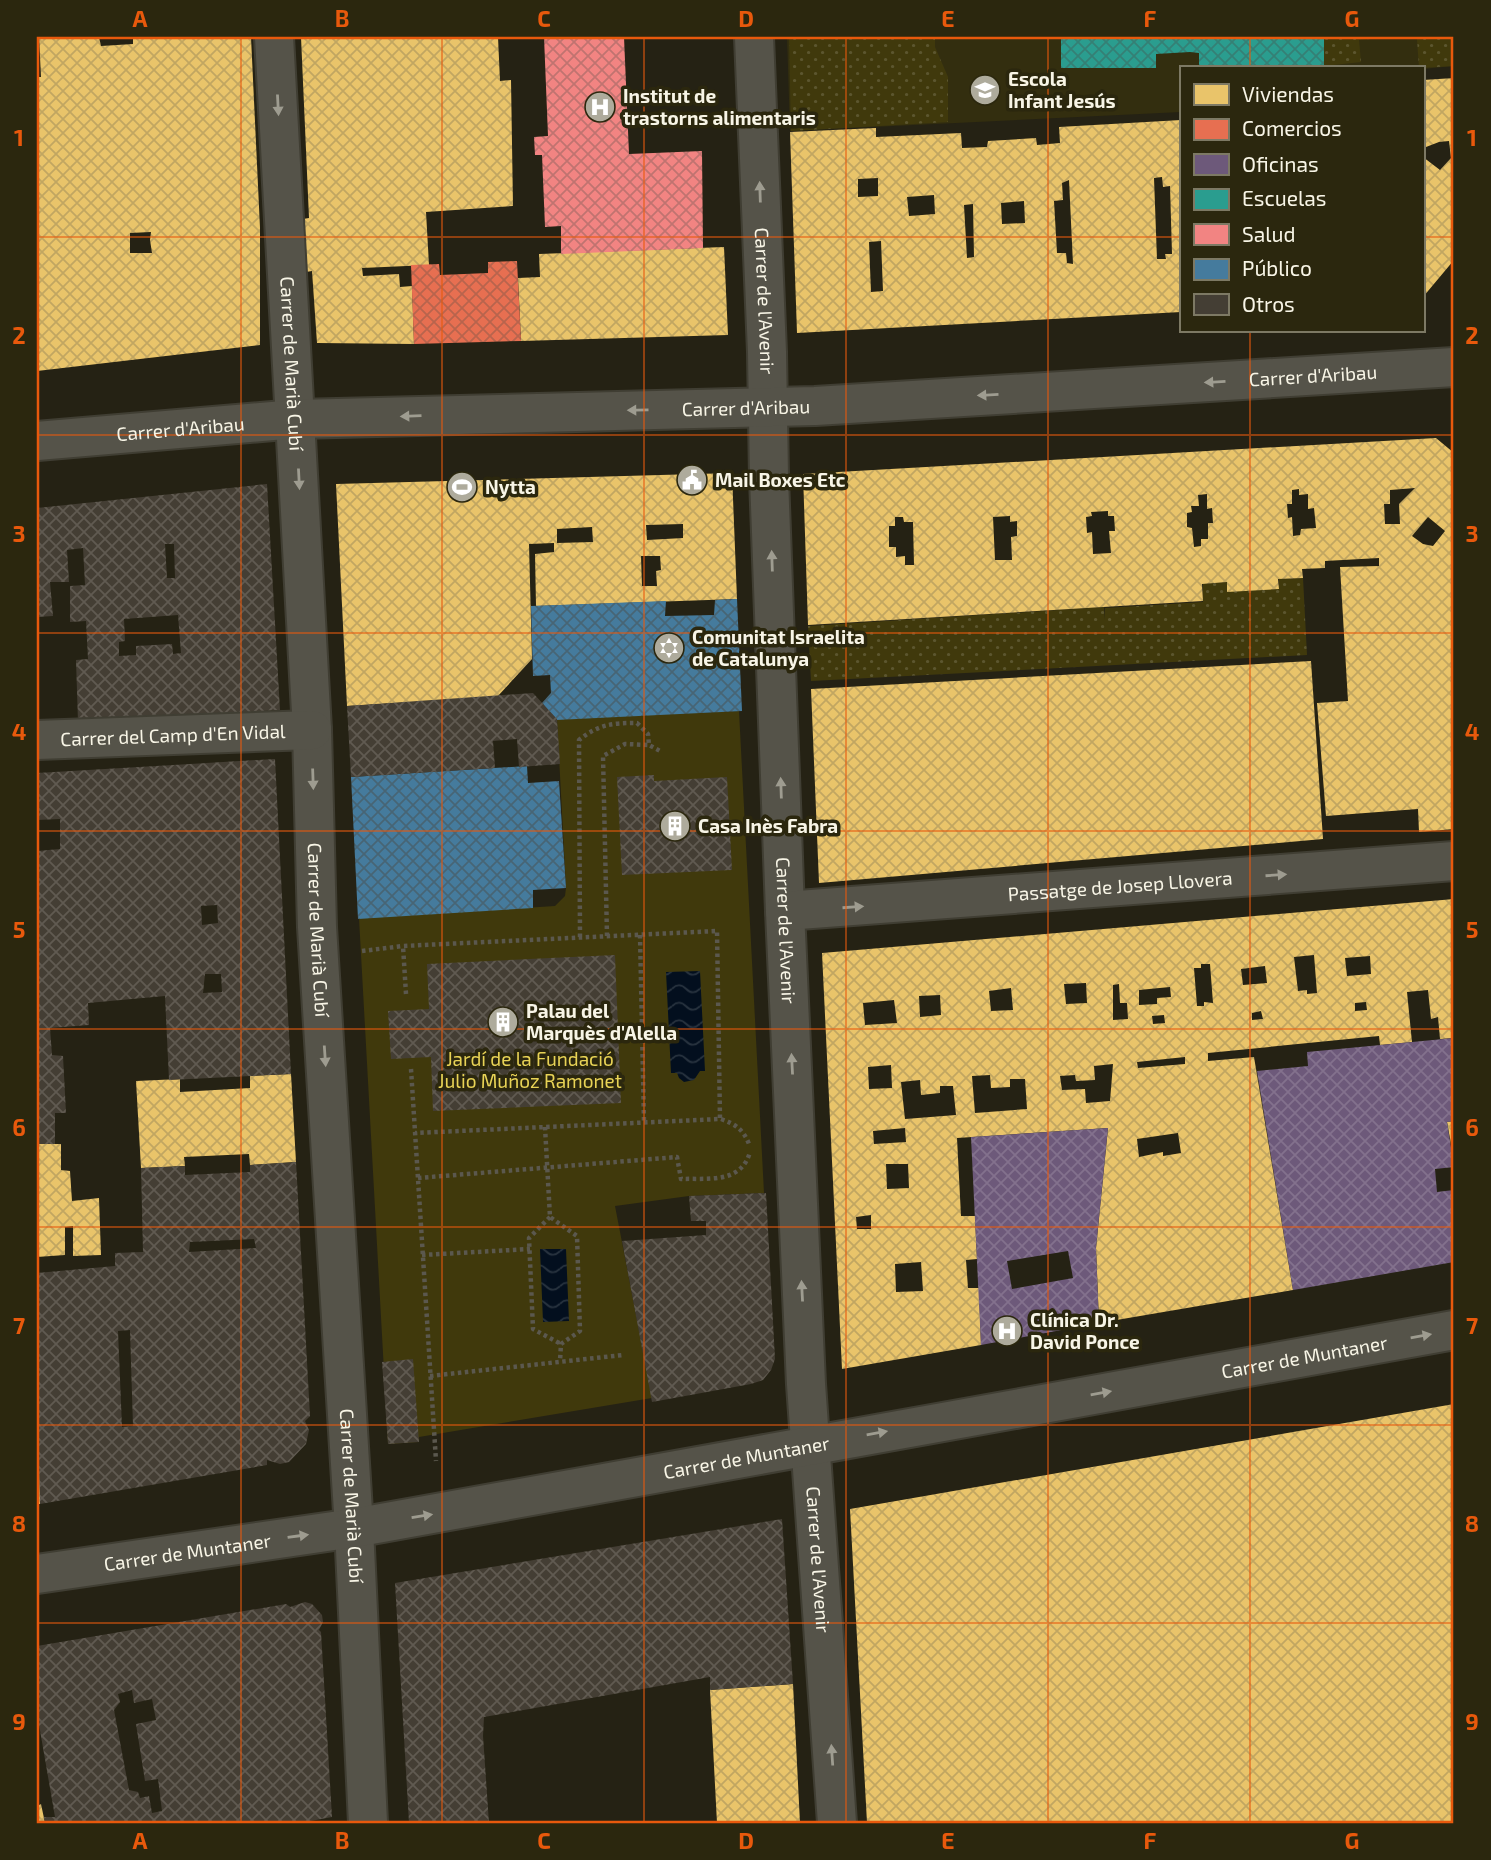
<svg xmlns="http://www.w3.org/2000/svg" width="1491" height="1860" font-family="'Exo 2',sans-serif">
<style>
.built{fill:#332e0f}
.green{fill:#40390c}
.garden{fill:url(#garden-dots)}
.water{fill:url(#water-waves)}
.homes{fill:url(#homes-cross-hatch);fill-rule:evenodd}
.shops{fill:url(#shops-cross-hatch)}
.offices{fill:url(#offices-cross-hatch);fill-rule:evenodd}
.schools{fill:url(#schools-cross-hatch)}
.health{fill:url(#health-cross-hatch)}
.public{fill:url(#public-cross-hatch)}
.building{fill:url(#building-cross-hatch);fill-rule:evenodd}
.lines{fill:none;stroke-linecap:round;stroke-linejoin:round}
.minor-casing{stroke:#403e33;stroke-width:42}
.path{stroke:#5b584e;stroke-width:4.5;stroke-dasharray:3.5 3.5;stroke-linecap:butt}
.minor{stroke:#555349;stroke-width:38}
.oneway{fill:#9e9c90}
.grid{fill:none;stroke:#e8590c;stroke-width:2;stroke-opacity:0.55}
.labels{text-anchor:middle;stroke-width:7;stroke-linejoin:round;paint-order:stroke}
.poi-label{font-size:19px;font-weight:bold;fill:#f8f5e6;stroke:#2b270e;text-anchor:start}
.street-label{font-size:19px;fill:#f8f5e6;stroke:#2b270e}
.park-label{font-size:19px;fill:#e8d356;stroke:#2b270e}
.neatline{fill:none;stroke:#e8590c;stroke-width:2.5}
.grid-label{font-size:23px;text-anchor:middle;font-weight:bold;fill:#e8590c}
</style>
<defs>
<pattern id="garden-dots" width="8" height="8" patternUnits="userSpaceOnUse" patternTransform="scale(1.75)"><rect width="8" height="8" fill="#40390c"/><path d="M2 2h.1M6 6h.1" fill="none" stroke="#5c562f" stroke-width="1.8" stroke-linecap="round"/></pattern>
<pattern id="water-waves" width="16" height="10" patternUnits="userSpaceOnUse" patternTransform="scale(1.75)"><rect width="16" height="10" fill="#030f1e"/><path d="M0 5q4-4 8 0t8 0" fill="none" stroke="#28333f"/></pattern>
<pattern id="homes-cross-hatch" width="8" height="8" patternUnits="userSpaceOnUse" patternTransform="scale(1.75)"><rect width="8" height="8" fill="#e9c46a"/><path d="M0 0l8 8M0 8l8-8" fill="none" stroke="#c1a661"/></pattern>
<pattern id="shops-cross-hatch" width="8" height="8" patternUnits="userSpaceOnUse" patternTransform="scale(1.75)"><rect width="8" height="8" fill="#e76f51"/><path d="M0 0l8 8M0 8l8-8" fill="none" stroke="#b8644d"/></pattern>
<pattern id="offices-cross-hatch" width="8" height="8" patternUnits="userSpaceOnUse" patternTransform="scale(1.75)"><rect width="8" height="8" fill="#6d597a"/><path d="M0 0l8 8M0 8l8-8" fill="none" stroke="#83718d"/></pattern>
<pattern id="schools-cross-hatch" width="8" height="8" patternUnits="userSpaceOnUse" patternTransform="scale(1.75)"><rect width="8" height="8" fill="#2a9d8f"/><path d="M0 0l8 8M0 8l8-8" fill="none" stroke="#358075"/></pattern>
<pattern id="health-cross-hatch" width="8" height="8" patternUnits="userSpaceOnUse" patternTransform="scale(1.75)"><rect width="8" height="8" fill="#f28482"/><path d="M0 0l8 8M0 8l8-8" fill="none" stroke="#c07370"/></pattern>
<pattern id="public-cross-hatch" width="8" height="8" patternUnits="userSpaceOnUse" patternTransform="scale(1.75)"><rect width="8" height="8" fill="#457b9d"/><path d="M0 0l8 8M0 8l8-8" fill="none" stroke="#476575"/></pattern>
<pattern id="building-cross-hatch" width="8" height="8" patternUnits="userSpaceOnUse" patternTransform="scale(1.75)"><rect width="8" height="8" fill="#443e34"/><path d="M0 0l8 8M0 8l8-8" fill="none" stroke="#605a51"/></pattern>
</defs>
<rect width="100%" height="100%" fill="#252214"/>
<!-- built -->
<path class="built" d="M787 37H1454V66L1423 69 1181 68V112L790 131Z"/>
<!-- green -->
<path class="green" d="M739 711 764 1193 689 1196 615 1206 652 1398 419 1437V1442L388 1444 359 918 555 906 565 896 566 888 557 719Z"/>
<!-- garden -->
<path class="garden" d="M789 37H935V47L948 77V122L791 131Z
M1324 37H1370V39L1359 40 1361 62 1324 66Z
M1454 38V66L1419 68 1417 39Z
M1303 578 1307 655 811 681 808 626 1104 607 1105 620V608L1203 602V584L1227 582 1279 589V579Z"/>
<!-- water -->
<path class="water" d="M700 971 705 1071H700L694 1080 684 1082 679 1078 677 1073H671L666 972Z
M540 1249H566L569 1321 543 1322Z"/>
<!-- homes -->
<path class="homes" d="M39 37H99L101 46 133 44V37H251L260 228V345L37 371V77H41ZM151 232 150 240 152 253H130V233Z
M301 37H498L500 81 511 80 513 206 426 212 429 265 362 268 363 276 399 274 400 287 412 286 414 344 317 343 312 271 306 272 303 219 309 218Z
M1454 78V260L1423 297V157L1440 170 1451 158 1449 141 1439 142 1426 147 1423 152V80Z
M1181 120V312L797 333 790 132 876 128V137L961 133 962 148 987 147 988 141 1036 138 1037 145 1060 143 1059 127ZM1162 177 1163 187 1170 186 1172 254H1165L1166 259H1157L1154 178ZM878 178V196L858 197V179ZM1069 180 1073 264 1067 263 1066 253H1057L1054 201 1063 200 1062 183ZM934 195 935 214 909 216 907 197ZM1024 201 1025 223 1002 224 1001 203ZM973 204 974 257 967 258 964 205ZM881 241 883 291 871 292 869 242Z
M724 247 728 335 521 341 518 278 540 277 539 254Z
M1436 438 1454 453V829L1419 832 1418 809 1326 816 1317 703 1348 701 1340 567 1379 566V558L1325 561V568L1302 569 1303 578 1278 579 1279 589 1227 592V582L1202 584 1203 601 808 625 803 474ZM1415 488 1399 504 1400 524H1385L1384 504H1390V490ZM1299 489V495L1308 494V509L1314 508 1316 528 1301 529 1300 535 1293 536 1292 517 1288 518 1287 504H1292V490ZM1207 494V509L1212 508 1213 523H1208V539H1201V546L1194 547 1192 528 1187 527V513L1192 512 1191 506H1199L1198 495ZM1108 511V516H1114L1115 531H1109L1111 553 1093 554 1092 532 1087 533 1086 517 1092 516 1091 512ZM1010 516V522L1017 521V536L1011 537 1012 560H995L993 517ZM895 517H903L904 522H913L914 565H905V556L896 557V547H889V526H895ZM1428 517 1445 531 1433 546 1423 544 1412 536Z
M732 473 737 599 536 606 535 554 554 552V543L529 544 532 659 497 697 347 706 336 484ZM683 524V538L647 540 646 525ZM592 527 593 542 557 543V529ZM641 556H660L661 570 656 571 657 586H642Z
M1311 661 1323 839 819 883 811 689Z
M1454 899V1038L1440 1039 1438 1017 1431 1019 1428 990 1407 992 1412 1042 1380 1045 1379 1036 1208 1053V1061L1254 1057 1293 1290 1099 1323 1096 1248 1108 1128 957 1138 961 1216H975L977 1259 966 1260 968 1288H979L981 1345 842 1369 822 953ZM1314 955 1317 993 1307 994V990L1298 991 1294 957ZM1370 956 1371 974 1347 976 1345 958ZM1201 964H1210L1213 1003 1204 1002V1006H1197L1194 968H1201ZM1265 966 1267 983 1243 985 1241 969ZM1086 983 1087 1003 1066 1004 1064 984ZM1119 984 1120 1003H1127L1128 1019 1113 1020V985ZM1170 987 1171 997 1157 998V1004L1139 1005V990ZM1011 988 1013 1010 991 1011 989 991ZM940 995 941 1015 920 1017 919 996ZM894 1000 897 1023 865 1025 863 1003ZM1366 1002 1367 1010 1355 1011V1003ZM1261 1011 1263 1019 1252 1020V1013ZM1164 1015 1165 1023 1153 1024 1152 1016ZM1185 1057V1064L1138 1068 1137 1062ZM1113 1064 1110 1101 1086 1103 1085 1089 1062 1090 1060 1076 1075 1075 1076 1081 1095 1080 1094 1066ZM891 1065 892 1088 869 1089 868 1067ZM990 1075 991 1088 1010 1087V1079H1025L1027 1109 975 1113 972 1076ZM920 1080 921 1095 940 1093V1086H953L956 1115 905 1119 901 1082ZM905 1128 906 1142 874 1144 873 1131ZM1178 1133 1181 1153 1163 1156V1152L1139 1157 1137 1139ZM886 1164H908L909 1188 887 1189ZM871 1215V1229H857L856 1217ZM921 1262 923 1291 896 1292 895 1264Z
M291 1074 296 1162 250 1165 249 1154 184 1157 185 1166 141 1168 136 1081 180 1079V1092L250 1088V1076Z
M1454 1121V1155H1453L1447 1122Z
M37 1144H61V1170L70 1171 72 1201 99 1198 101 1255 73 1256V1226L65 1227V1255L37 1257Z
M1454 1404V1823H867L850 1509Z
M37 1430H39L40 1504H37Z
M793 1684 800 1823H717L710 1690Z
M41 1804 45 1823H37V1806Z"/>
<!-- shops -->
<path class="shops" d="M517 261 521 341 414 344 411 265 439 264 440 275 488 273V262Z"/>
<!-- offices -->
<path class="offices" d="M1454 1038V1121L1447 1122 1454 1167 1435 1169 1437 1192 1454 1190V1262L1293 1290 1257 1071 1308 1066 1307 1052Z
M1108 1128 1096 1248 1099 1323 981 1345 971 1137ZM1068 1251 1073 1278 1012 1289 1007 1261Z"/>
<!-- schools -->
<path class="schools" d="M1061 37H1324V66L1199 67V53L1190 52 1156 54V68H1061Z"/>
<!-- health -->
<path class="health" d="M544 37H624L629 154 702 151 703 248 561 254V226L545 227 542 155H535L534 137 548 136Z"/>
<!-- public -->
<path class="public" d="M737 599 742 711 556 720 542 703 551 693 550 675 533 676 531 606 666 601 665 616 714 615 715 600Z
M527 766 528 783 559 781 566 888 533 890V908L358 919 351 777Z"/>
<!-- building -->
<path class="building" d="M267 484 280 710 78 722 76 660 88 659 86 621 70 622V586L85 585 83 548 67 550 69 582H50L53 616 37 617V508ZM165 544H174L175 578H167ZM178 615 181 653 173 654 172 644 136 646V655L119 656V642L125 641 124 619Z
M533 693 557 719 560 764 519 767 517 739 493 741 495 768 351 777 347 706Z
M275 759 291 1074 169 1080 165 996 88 1003 89 1025 50 1028 52 1055 63 1056 66 1113H55V1144H37V851L60 849V819L37 820V773ZM217 905 218 923 202 925 201 906ZM205 974H221L222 992 203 993Z
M654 775V781L727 777 732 870 622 875 617 777Z
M615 955 621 1103 433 1111 431 1057 391 1059 388 1011 429 1009 427 964Z
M296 1162 310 1416 305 1421 309 1430 306 1444 289 1462 280 1464 267 1460V1465L40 1504 37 1388V1273L115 1266V1253L143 1252 141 1168 185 1166V1175L250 1172V1165ZM254 1239 256 1248 189 1252 190 1242ZM130 1330 133 1426 122 1427 118 1331Z
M766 1193 775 1359 771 1370 763 1380 751 1384 652 1402 622 1241 706 1235V1221H691L689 1196Z
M413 1359 419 1442 388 1444 382 1362Z
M782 1519 793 1684 710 1690V1677L484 1717 483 1736 489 1823H409L395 1583Z
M305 1602 312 1604 322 1615 323 1622 319 1630 321 1632 332 1817 300 1823H45L44 1817H55L37 1713V1646L286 1604 290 1607ZM132 1690 134 1703 152 1699 156 1720 136 1724 145 1781 158 1779 162 1811 152 1813 149 1796 140 1798 138 1792 129 1790 114 1710 120 1702 118 1694Z"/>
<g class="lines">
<!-- minor casing -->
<g class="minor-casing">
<g id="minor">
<path id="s1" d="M274 37 312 730 317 927 354 1528 368 1823"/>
<path id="s2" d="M754 37 767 352 769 478 785 911 806 1384 837 1823"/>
<path id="s3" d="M37 441 296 419 815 406 1454 367"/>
<path id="s4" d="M37 740 312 730"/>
<path id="s5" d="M785 911 1454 861"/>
<path id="s6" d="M37 1574 354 1528 1454 1330"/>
</g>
</g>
<!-- path -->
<path class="path" d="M640 935 644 1122
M607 936 603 756 625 744 649 745
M580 937 579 740C599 724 612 723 637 723L648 734 649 745 662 752
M362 951 403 946
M406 994 403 946 717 931 720 1119 415 1133
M411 1069 436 1461
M721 1119C735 1124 743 1129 749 1144
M545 1127 550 1217 577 1236 580 1331 561 1344 560 1361
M418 1178 677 1157 681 1179C708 1178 741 1184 750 1152
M550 1217 529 1238 533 1329 561 1344
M422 1255 530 1249
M430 1376 623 1355"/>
<!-- minor -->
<use href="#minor" class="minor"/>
</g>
<!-- one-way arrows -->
<defs><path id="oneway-solid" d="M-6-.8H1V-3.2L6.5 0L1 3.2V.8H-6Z" transform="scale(1.75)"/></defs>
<g class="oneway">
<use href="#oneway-solid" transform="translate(278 105) rotate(87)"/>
<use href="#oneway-solid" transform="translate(760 192) rotate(-92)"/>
<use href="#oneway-solid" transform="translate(1215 382) rotate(177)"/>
<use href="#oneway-solid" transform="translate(988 395) rotate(177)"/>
<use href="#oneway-solid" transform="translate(638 410) rotate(179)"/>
<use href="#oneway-solid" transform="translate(411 416) rotate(178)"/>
<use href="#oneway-solid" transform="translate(299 479) rotate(87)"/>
<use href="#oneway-solid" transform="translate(772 561) rotate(-92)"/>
<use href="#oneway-solid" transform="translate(313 779) rotate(88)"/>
<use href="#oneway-solid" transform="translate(781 788) rotate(-92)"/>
<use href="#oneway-solid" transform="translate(1276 875) rotate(-4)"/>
<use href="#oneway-solid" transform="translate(853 907) rotate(-4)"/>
<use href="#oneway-solid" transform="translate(325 1056) rotate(86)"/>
<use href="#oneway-solid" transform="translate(792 1064) rotate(-93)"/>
<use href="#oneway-solid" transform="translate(802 1291) rotate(-93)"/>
<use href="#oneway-solid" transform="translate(1421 1336) rotate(-10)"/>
<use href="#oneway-solid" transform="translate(1101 1393) rotate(-10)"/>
<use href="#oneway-solid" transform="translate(877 1433) rotate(-10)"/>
<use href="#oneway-solid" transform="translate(422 1516) rotate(-9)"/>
<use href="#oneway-solid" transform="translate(298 1536) rotate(-8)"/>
<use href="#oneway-solid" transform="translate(832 1755) rotate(-94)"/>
</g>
<!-- grid -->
<path class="grid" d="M241 37V1823M442 37V1823M644 37V1823M846 37V1823M1048 37V1823M1250 37V68M37 237H1181M1423 237H1454M1250 331V1823M37 435H1454M37 633H1454M37 831H1454M37 1029H1454M37 1227H1454M37 1425H1454M37 1623H1454"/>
<!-- icons -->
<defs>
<g id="school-disc" transform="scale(1.575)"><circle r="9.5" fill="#aeab9c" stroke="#2b270e"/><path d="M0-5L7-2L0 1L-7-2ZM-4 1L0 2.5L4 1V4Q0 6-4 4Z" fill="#fff"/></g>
<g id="hospital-disc" transform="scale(1.575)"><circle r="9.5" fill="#aeab9c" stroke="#2b270e"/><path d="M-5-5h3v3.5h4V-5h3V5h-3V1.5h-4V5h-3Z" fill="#fff"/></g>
<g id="civic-disc" transform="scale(1.575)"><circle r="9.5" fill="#aeab9c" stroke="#2b270e"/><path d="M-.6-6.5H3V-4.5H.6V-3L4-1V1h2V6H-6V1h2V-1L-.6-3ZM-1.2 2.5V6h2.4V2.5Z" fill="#fff"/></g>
<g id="stadium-disc" transform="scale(1.575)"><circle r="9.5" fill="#aeab9c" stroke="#2b270e"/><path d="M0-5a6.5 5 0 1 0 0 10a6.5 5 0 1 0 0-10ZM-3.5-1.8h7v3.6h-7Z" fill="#fff"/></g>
<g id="synagogue-disc" transform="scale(1.575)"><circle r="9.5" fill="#aeab9c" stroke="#2b270e"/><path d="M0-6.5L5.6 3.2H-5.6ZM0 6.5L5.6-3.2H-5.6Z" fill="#fff"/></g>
<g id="building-disc" transform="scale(1.575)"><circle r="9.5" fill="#aeab9c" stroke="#2b270e"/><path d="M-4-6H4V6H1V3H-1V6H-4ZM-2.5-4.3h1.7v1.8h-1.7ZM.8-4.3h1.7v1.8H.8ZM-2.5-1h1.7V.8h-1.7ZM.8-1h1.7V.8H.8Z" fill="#fff"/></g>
</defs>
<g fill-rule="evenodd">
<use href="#school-disc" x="985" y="90"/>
<use href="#hospital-disc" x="600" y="107"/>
<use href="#civic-disc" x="692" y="480"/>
<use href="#stadium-disc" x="462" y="487"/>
<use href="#synagogue-disc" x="669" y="648"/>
<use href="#building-disc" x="675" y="826"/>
<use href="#building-disc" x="503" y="1022"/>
<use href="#hospital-disc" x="1007" y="1331"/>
</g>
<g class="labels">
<!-- poi labels -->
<g class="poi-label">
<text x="1008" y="86">Escola<tspan x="1008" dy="22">Infant Jesús</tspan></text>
<text x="623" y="103">Institut de<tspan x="623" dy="22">trastorns alimentaris</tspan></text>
<text x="715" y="487">Mail Boxes Etc</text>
<text x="485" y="494">Nytta</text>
<text x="692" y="644">Comunitat Israelita<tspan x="692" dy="22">de Catalunya</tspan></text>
<text x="698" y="833">Casa Inès Fabra</text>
<text x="526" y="1018">Palau del<tspan x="526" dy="22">Marquès d'Alella</tspan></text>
<text x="1030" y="1327">Clínica Dr.<tspan x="1030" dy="22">David Ponce</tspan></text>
</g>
<!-- street labels -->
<g class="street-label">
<text dy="7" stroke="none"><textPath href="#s2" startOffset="264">Carrer de l'Avenir</textPath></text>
<text dy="7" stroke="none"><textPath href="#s1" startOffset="327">Carrer de Marià Cubí</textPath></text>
<text dy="7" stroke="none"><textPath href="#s3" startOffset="1278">Carrer d'Aribau</textPath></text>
<text dy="7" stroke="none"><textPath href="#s3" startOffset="710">Carrer d'Aribau</textPath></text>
<text dy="7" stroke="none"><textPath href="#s3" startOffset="144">Carrer d'Aribau</textPath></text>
<text dy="7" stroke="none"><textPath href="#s4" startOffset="136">Carrer del Camp d'En Vidal</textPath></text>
<text dy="7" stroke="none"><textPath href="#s5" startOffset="336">Passatge de Josep Llovera</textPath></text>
<text dy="7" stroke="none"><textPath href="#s1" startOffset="894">Carrer de Marià Cubí</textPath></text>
<text dy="7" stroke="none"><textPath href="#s2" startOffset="894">Carrer de l'Avenir</textPath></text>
<text dy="7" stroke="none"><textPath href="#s6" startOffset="1286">Carrer de Muntaner</textPath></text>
<text dy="7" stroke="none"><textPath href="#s6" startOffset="719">Carrer de Muntaner</textPath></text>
<text dy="7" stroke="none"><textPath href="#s1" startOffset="1461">Carrer de Marià Cubí</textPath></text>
<text dy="7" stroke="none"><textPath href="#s6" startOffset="152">Carrer de Muntaner</textPath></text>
<text dy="7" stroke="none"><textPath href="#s2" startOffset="1524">Carrer de l'Avenir</textPath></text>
</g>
<!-- park labels -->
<g class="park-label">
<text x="530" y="1066">Jardí de la Fundació<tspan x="530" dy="22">Julio Muñoz Ramonet</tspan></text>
</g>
</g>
<!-- border -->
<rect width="1491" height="1860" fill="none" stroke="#2b270e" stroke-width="77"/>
<!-- legend -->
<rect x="1180" y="66" width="245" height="266" fill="#2b270e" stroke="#7d7964" stroke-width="2"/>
<rect x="1194" y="84" width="35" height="21" fill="#e9c46a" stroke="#7d7964" stroke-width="2"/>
<text x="1242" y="102" font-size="21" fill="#f8f5e6">Viviendas</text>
<rect x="1194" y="119" width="35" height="21" fill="#e76f51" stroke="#7d7964" stroke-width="2"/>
<text x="1242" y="136" font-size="21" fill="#f8f5e6">Comercios</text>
<rect x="1194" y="154" width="35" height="21" fill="#6d597a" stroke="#7d7964" stroke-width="2"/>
<text x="1242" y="172" font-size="21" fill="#f8f5e6">Oficinas</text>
<rect x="1194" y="189" width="35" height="21" fill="#2a9d8f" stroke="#7d7964" stroke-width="2"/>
<text x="1242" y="206" font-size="21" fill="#f8f5e6">Escuelas</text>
<rect x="1194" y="224" width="35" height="21" fill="#f28482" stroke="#7d7964" stroke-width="2"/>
<text x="1242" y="242" font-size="21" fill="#f8f5e6">Salud</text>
<rect x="1194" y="259" width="35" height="21" fill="#457b9d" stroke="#7d7964" stroke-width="2"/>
<text x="1242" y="276" font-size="21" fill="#f8f5e6">Público</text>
<rect x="1194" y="294" width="35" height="21" fill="#443e34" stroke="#7d7964" stroke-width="2"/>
<text x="1242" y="312" font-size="21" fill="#f8f5e6">Otros</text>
<rect x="38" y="38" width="1414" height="1784" class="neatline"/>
<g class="grid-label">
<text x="140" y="27">A</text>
<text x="342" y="27">B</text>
<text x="544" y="27">C</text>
<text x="746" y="27">D</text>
<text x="948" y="27">E</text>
<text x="1150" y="27">F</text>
<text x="1352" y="27">G</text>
<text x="19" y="146">1</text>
<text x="1472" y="146">1</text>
<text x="19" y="344">2</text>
<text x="1472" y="344">2</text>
<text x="19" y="542">3</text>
<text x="1472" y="542">3</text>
<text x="19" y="740">4</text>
<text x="1472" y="740">4</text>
<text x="19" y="938">5</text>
<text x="1472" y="938">5</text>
<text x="19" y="1136">6</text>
<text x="1472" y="1136">6</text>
<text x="19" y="1334">7</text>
<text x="1472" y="1334">7</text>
<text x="19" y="1532">8</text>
<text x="1472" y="1532">8</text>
<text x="19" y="1730">9</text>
<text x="1472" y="1730">9</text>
<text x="140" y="1849">A</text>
<text x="342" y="1849">B</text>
<text x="544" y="1849">C</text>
<text x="746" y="1849">D</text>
<text x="948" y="1849">E</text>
<text x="1150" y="1849">F</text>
<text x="1352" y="1849">G</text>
</g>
</svg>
